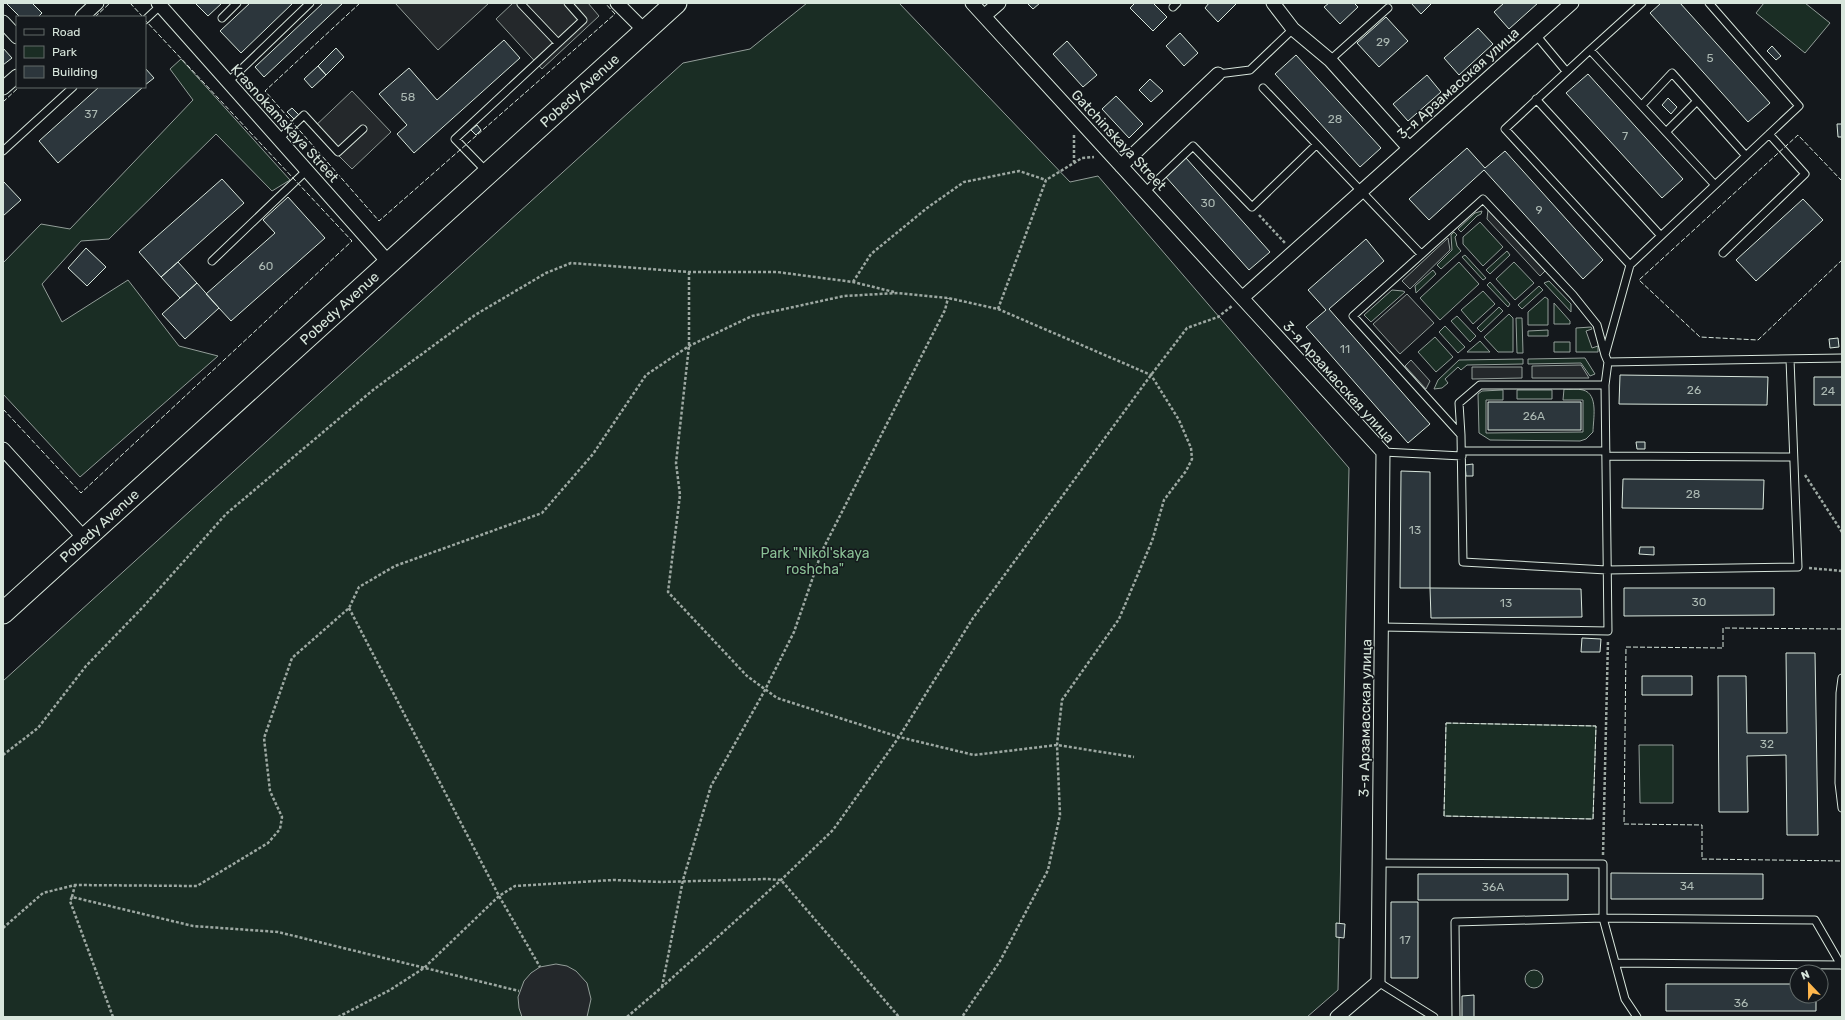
<svg xmlns="http://www.w3.org/2000/svg" width="1845" height="1020" font-family="Rubik,sans-serif">
<style>
.green{fill:#1a2d24;stroke:#939e99}
.parking{fill:#24282b;stroke:#939e99}
.building{fill:#2c363c;stroke:#d8e6dc}
.lines{fill:none;stroke-linecap:round;stroke-linejoin:round}
.lane-casing{stroke:#d8e6dc;stroke-width:9}
.street-casing{stroke:#d8e6dc;stroke-width:15}
.primary-casing{stroke:#d8e6dc;stroke-width:23}
.path{stroke:#9da8a2;stroke-width:2.5;stroke-dasharray:3 2;stroke-linecap:butt}
.lane{stroke:#14181c;stroke-width:7}
.street{stroke:#14181c;stroke-width:13}
.primary{stroke:#14181c;stroke-width:21}
.fence{stroke:#d8e6dc;stroke-width:1;stroke-dasharray:5 2;stroke-linecap:butt}
.labels{text-anchor:middle;stroke-width:3;stroke-linejoin:round;paint-order:stroke}
.number-label{font-size:12px;fill:#adbab4}
.street-label{font-size:14px;fill:#d8e6dc;stroke:#14181c}
.park-label{font-size:14px;fill:#8ac095;stroke:#14181c}
</style>
<rect width="100%" height="100%" fill="#14181c"/>
<!-- green -->
<path class="green" d="M807 3H899L1070 182 1098 176 1349 468 1338 990 1307 1017H3V681L683 63 750 49Z
M1764 3H1805L1830 23 1805 53 1756 13Z
M181 59 290 180 272 191 216 134 109 239 81 241 42 284 62 322 128 280 179 346 218 356 80 477 3 394V263L41 224 70 229 193 100 170 69Z
M1482 211 1481 214 1477 216 1461 232 1458 229 1475 213Z
M1480 222 1503 247 1483 266 1463 244V237Z
M1454 232 1457 235 1455 237 1457 246 1461 251 1441 269 1437 265 1452 250 1451 235Z
M1507 251 1510 255 1490 274 1486 270Z
M1465 255 1486 278 1483 280 1462 257Z
M1459 262 1479 284 1440 320 1420 298Z
M1514 262 1534 283 1515 300 1496 279Z
M1433 270 1436 274 1416 293 1415 286Z
M1549 281 1571 304V312L1544 283Z
M1490 282 1510 304 1508 307 1487 285Z
M1539 286 1543 290 1522 309 1518 305Z
M1392 290 1403 291 1405 292 1371 322 1364 315Z
M1483 291 1495 304 1473 324 1461 310Z
M1545 297 1548 299V325H1528V312Z
M1554 303 1570 321V324H1554Z
M1499 307 1503 311 1481 332 1477 328Z
M1509 314 1513 318V352H1498L1484 337Z
M1457 316 1476 336 1470 342 1451 321Z
M1516 318H1522L1523 353H1517Z
M1445 326 1465 347 1458 353 1439 332Z
M1591 327 1592 329 1586 331 1592 348 1598 346V352H1576V328Z
M1548 330V336H1528V331Z
M1435 337 1453 357 1436 372 1418 352Z
M1480 341 1490 352H1467Z
M1554 342H1570V352H1554Z
M1585 358 1595 374 1590 376 1581 363 1528 364V359Z
M1523 359V364L1467 365 1461 370 1458 367 1445 379 1448 383 1442 388 1434 389 1438 380 1459 360Z
M1564 389C1569 390 1577 388 1583 390 1599 394 1593 420 1593 432L1586 439 1580 441 1490 440 1479 433 1478 394 1482 391 1503 390V400H1486V433L1583 432V400H1563Z
M1517 390H1552V399H1517Z
M1446 723 1596 726 1593 819 1444 816Z
M1639 745H1673V803H1640Z
M1525 979a9 9 0 1 1 18 0a9 9 0 1 1-18 0Z"/>
<!-- parking -->
<path class="parking" d="M395 3H489L438 50Z
M513 3H588L599 16 542 69 496 19Z
M352 91 391 132 352 169 312 129Z
M1488 210 1545 271 1540 276 1487 219Z
M1448 238 1450 250 1410 289 1402 281Z
M1407 294 1434 323 1400 354 1373 324Z
M1411 360 1430 381 1426 389 1405 366Z
M1581 365 1589 378H1532V366Z
M1472 367H1522V378L1472 379Z
M556 964 567 966 576 971 587 983 591 999 587 1017H522L519 1008 518 997 524 981 531 973 540 967Z"/>
<!-- building -->
<path class="building" d="M6 3H32L42 13 38 17H20Z
M195 3H222L208 16Z
M250 3H293L241 53 220 31Z
M323 3H343L264 77 255 67Z
M1027 3H1040L1033 9Z
M1135 3H1153L1167 17 1153 31 1130 8Z
M1209 3H1237L1218 22 1205 8Z
M1329 3H1354L1358 7 1340 24 1324 7Z
M1411 3H1432L1421 14Z
M1504 3H1538L1509 29 1494 12Z
M1661 3H1680L1770 103 1748 122 1650 13Z
M1386 17 1408 41 1379 67 1357 43Z
M1478 28 1493 44 1459 75 1444 58Z
M1180 33 1198 53 1184 66 1166 46Z
M504 40 520 58 414 153 397 134 407 125 379 94 409 68 437 100Z
M1067 41 1097 75 1083 87 1053 54Z
M1772 46 1781 56 1776 60 1767 51Z
M3 48 12 58 3 65Z
M336 48 344 57 326 75 318 66Z
M1296 55 1381 148 1360 167 1275 74Z
M318 66 326 75 312 88 304 79Z
M145 68 154 78 145 85Z
M1588 74 1683 179 1662 198 1566 93Z
M1427 75 1441 92 1408 121 1393 104Z
M1150 79 1163 91 1151 102 1139 90Z
M99 87H143L58 163 39 141Z
M1116 96 1143 124 1129 138 1102 109Z
M1668 98 1677 107 1671 114 1662 105Z
M292 108 299 115 294 119 287 112Z
M1837 124H1842V137H1838Z
M477 125 481 130 476 135 471 130Z
M1467 148 1485 168 1505 151 1603 260 1583 279 1484 170 1429 220 1409 199Z
M1186 158 1270 252 1249 270 1165 176Z
M222 179 244 203 161 277 139 252Z
M3 181 21 200 3 216Z
M288 197 325 238 231 321 206 294 275 233 263 220Z
M1803 199 1823 220 1756 281 1736 260Z
M1366 239 1384 261 1329 309 1430 424 1408 443 1306 327 1326 310 1308 290Z
M86 248 106 267 87 286 68 268Z
M178 262 197 283 180 298 161 277Z
M197 283 219 308 185 339 162 314Z
M1838 338 1839 347 1830 348 1829 339Z
M1620 375 1768 377 1767 405 1619 404Z
M1814 377H1842V405H1814Z
M1488 402H1581V430H1488Z
M1636 442H1645V449H1637Z
M1473 464V476H1466L1465 465Z
M1401 471 1430 472V588H1400Z
M1623 479 1764 480 1763 509 1622 508Z
M1640 547H1654V555L1639 554Z
M1430 588 1581 589 1582 617 1431 618Z
M1624 588H1774V615L1624 616Z
M1582 638 1601 639 1600 652H1581Z
M1786 653H1815L1818 835H1787L1786 755 1747 756 1748 812H1719L1718 676H1746L1747 733H1787Z
M1642 676H1692V695H1642Z
M1611 873 1763 874V899H1611Z
M1418 874H1568V900H1418Z
M1391 902H1418V978H1391Z
M1336 923 1345 924 1344 938 1336 937Z
M1666 984H1797V996H1816V1011H1666Z
M1474 995V1017H1462V996Z"/>
<g class="lines">
<!-- lane casing -->
<g class="lane-casing">
<path id="lane" d="M521 4 558 43
M1173 7 1177 3
M222 18 237 3
M145 20 161 5
M1536 35 1566 71
M1590 50 1642 3
M1330 60 1388 8
M1218 74 1250 70 1293 29
M228 82 310 3
M1263 88 1421 254
M1536 99 1661 236
M1642 105 1672 73 1746 156
M1666 132 1697 101
M279 139 304 115 338 152 363 129
M3 151 73 87
M487 172 455 139 583 20 568 3
M1145 192 1193 146 1252 207 1316 145
M1723 253 1805 174 1769 134
M212 261 306 171
M1630 265 1505 129 1590 50 1715 185
M1605 355 1597 325 1573 295 1483 199 1353 316 1461 435 1463 562 1607 570 1798 567 1790 359
M1608 362 1842 358
M1461 435 1459 403 1480 385H1605
M1461 451H1606
M1383 452 1462 456
M1606 456 1793 457
M1382 627 1608 631 1605 385 1608 362 1605 355 1630 265 1799 106 1709 3
M1842 678 1840 693 1839 783 1842 808
M1380 863 1603 864V918L1625 999 1637 1017
M1616 963 1842 965
M1378 982 1434 1017
M1456 1017 1455 922 1603 918 1815 920 1841 965"/>
</g>
<!-- street casing -->
<g class="street-casing">
<path id="street" d="M158 3 389 263
M617 3 645 31
M972 3 1242 298
M1273 3 1293 29 1330 60 1409 148
M984 16 999 3
M82 17 97 3
M3 22 17 37
M3 88 17 76
M1121 166 1218 74
M3 449 85 539
M1337 1017 1378 982 1383 452 1242 298 1572 3"/>
</g>
<!-- primary casing -->
<g class="primary-casing">
<g id="primary">
<path id="s1" d="M3 613 676 3"/>
</g>
</g>
<!-- path -->
<path class="path" d="M1074 135V162
M1259 215 1285 243
M689 272V346L676 463 680 495 668 592 747 676 777 698 899 737 974 755 1057 745 1134 757
M853 282 871 254 927 208 964 182 1019 171 1046 180
M998 309 1046 180 1082 158 1094 157
M1805 475 1842 532
M1809 568 1842 571
M349 608 499 896 540 967
M3 755 38 728 86 666 143 607 226 514 373 390 475 315 546 273 571 263 689 272H777L853 282 894 292
M1603 855 1608 640
M72 897 75 885
M3 928 43 893 75 885 197 886 268 843 280 829 282 817 270 791 264 738 292 658 349 608 359 587 395 566 542 513 593 454 646 375 689 346 752 316 844 296 898 293 948 298 998 309 1151 375 1179 420 1191 448 1192 459 1186 471 1164 500 1152 541 1119 619 1062 700 1057 745 1060 815 1048 870 1000 961 962 1017
M662 987 683 880 711 786 765 690 794 632 822 551 945 310 948 298
M113 1017 70 901 72 897 193 926 278 932 519 991
M338 1017 390 990 424 968 499 896 515 886 613 880 661 882 767 879 781 880 899 1017
M627 1017 662 987 781 880 833 830 899 737 973 618 1151 375 1187 328 1218 317 1232 306"/>
<!-- lane -->
<use href="#lane" class="lane"/>
<!-- street -->
<use href="#street" class="street"/>
<!-- primary -->
<use href="#primary" class="primary"/>
<!-- fence -->
<path class="fence" d="M130 3 143 17
M360 3 265 91 379 221 615 14 605 3
M95 17 110 3
M3 102 19 87
M1842 181 1798 135 1639 280 1700 337 1758 340 1842 260
M3 409 81 493 352 241 145 20
M1842 629 1723 628V648L1626 647 1624 824 1702 825V859L1842 861
M1446 723 1596 726 1593 819 1444 816Z"/>
</g>
<g class="labels">
<!-- number labels -->
<g class="number-label">
<text x="1383" y="46">29</text>
<text x="1710" y="62">5</text>
<text x="408" y="101">58</text>
<text x="91" y="118">37</text>
<text x="1335" y="123">28</text>
<text x="1625" y="140">7</text>
<text x="1208" y="207">30</text>
<text x="1539" y="214">9</text>
<text x="266" y="270">60</text>
<text x="1345" y="353">11</text>
<text x="1694" y="394">26</text>
<text x="1828" y="395">24</text>
<text x="1534" y="420">26А</text>
<text x="1693" y="498">28</text>
<text x="1415" y="534">13</text>
<text x="1699" y="606">30</text>
<text x="1506" y="607">13</text>
<text x="1767" y="748">32</text>
<text x="1687" y="890">34</text>
<text x="1493" y="891">36А</text>
<text x="1405" y="944">17</text>
<text x="1741" y="1007">36</text>
</g>
<!-- street labels -->
<g class="street-label">
<text transform="translate(1458 83) rotate(-42)" y="5">3-я Арзамасская улица</text>
<text dy="5" stroke="none"><textPath href="#s1" startOffset="778">Pobedy Avenue</textPath></text>
<text transform="translate(285 123) rotate(48)" y="5">Krasnokamskaya Street</text>
<text transform="translate(1119 140) rotate(47)" y="5">Gatchinskaya Street</text>
<text dy="5" stroke="none"><textPath href="#s1" startOffset="454">Pobedy Avenue</textPath></text>
<text transform="translate(1339 382) rotate(48)" y="5">3-я Арзамасская улица</text>
<text dy="5" stroke="none"><textPath href="#s1" startOffset="130">Pobedy Avenue</textPath></text>
<text transform="translate(1365 718) rotate(-89)" y="5">3-я Арзамасская улица</text>
</g>
<!-- park labels -->
<g class="park-label">
<text x="815" y="558">Park "Nikol'skaya<tspan x="815" dy="16">roshcha"</tspan></text>
</g>
</g>
<!-- border -->
<rect width="1845" height="1020" fill="none" stroke="#d8e6dc" stroke-width="8"/>
<!-- legend -->
<rect x="16" y="16" width="130" height="72" fill="#14181c" stroke="#626a69"/>
<rect x="24" y="29" width="20" height="6" fill="#14181c" stroke="#626a69"/>
<text x="52" y="36" font-size="12" fill="#d8e6dc">Road</text>
<rect x="24" y="46" width="20" height="12" fill="#1a2d24" stroke="#626a69"/>
<text x="52" y="56" font-size="12" fill="#d8e6dc">Park</text>
<rect x="24" y="66" width="20" height="12" fill="#2c363c" stroke="#626a69"/>
<text x="52" y="76" font-size="12" fill="#d8e6dc">Building</text>
<!-- north arrow -->
<g transform="translate(1809 984) rotate(338)"><circle r="19" fill="#14181c" stroke="#626a69"/>
<path d="M0-3L7 15L0 10L-7 15Z" fill="#ffb74d"/>
<text y="-6" font-size="11" font-weight="bold" text-anchor="middle" fill="#d8e6dc">N</text>
</g>
</svg>
